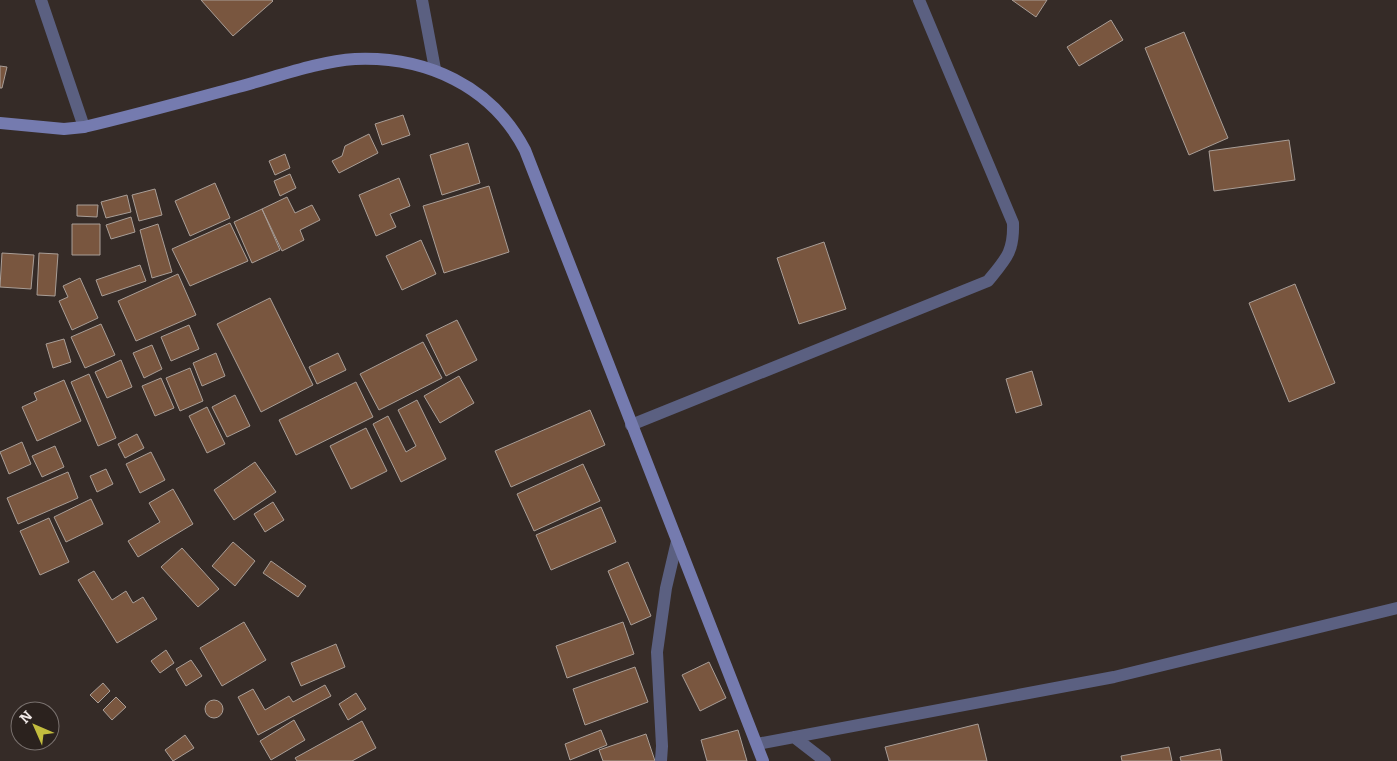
<svg xmlns="http://www.w3.org/2000/svg" width="1397" height="761" font-family="Bitter,serif">
<style>
.building{fill:#79563f;stroke:#a99e97}
.lines{fill:none;stroke-linecap:round;stroke-linejoin:round}
.street{stroke:#5b6081;stroke-width:12}
.secondary{stroke:#757baf;stroke-width:12}
</style>
<rect width="100%" height="100%" fill="#352b27"/>
<!-- building -->
<path class="building" d="M201 0H272L273 1 233 36Z
M1012 0H1047L1036 17Z
M1111 20 1123 40 1079 66 1067 47Z
M1184 32 1228 138 1189 155 1145 48Z
M0 66 7 67 2 88H0Z
M403 115 410 135 382 145 375 124Z
M369 134 378 153 339 173 332 161 342 156 345 146Z
M1289 140 1295 180 1214 191 1209 151Z
M468 143 480 183 442 195 430 155Z
M285 154 290 168 275 175 269 161Z
M290 174 296 188 280 196 274 181Z
M399 178 410 206 390 214 396 227 376 236 359 195Z
M215 183 230 218 190 236 175 201Z
M489 186 509 252 444 273 423 206Z
M155 189 162 215 139 221 132 195Z
M127 195 131 212 106 218 101 202Z
M287 197 295 213 312 205 320 220 300 230 304 240 282 251 262 209Z
M77 205H98L97 217 77 216Z
M262 209 280 250 252 263 234 222Z
M131 217 135 232 111 239 106 225Z
M230 223 248 261 190 286 172 249Z
M72 224H100V255H72Z
M158 224 172 272 152 278 140 230Z
M421 240 436 274 402 290 386 256Z
M824 242 846 309 799 324 777 258Z
M2 253 34 255 31 289 0 287Z
M39 253 58 254 55 296 37 295Z
M140 265 146 281 102 296 96 280Z
M178 274 196 315 136 341 118 301Z
M80 278 98 318 72 330 59 301 68 297 63 286Z
M1295 284 1335 383 1289 402 1249 303Z
M270 298 313 385 261 412 217 324Z
M457 320 477 360 446 376 426 335Z
M101 324 115 355 85 368 71 337Z
M189 325 199 349 171 361 161 337Z
M64 339 71 362 53 368 46 344Z
M423 342 442 378 379 410 360 374Z
M152 345 162 369 144 378 133 353Z
M216 353 225 376 202 386 193 363Z
M338 353 346 370 317 384 309 367Z
M121 360 132 387 107 398 95 372Z
M190 368 203 401 180 411 166 378Z
M1032 371 1042 405 1016 413 1006 379Z
M89 374 116 438 98 446 71 382Z
M459 376 474 403 440 423 424 396Z
M161 378 174 408 155 416 142 386Z
M64 380 81 421 37 441 22 407 37 400 34 393Z
M356 382 373 417 296 455 279 420Z
M235 395 250 426 227 437 212 407Z
M417 400 446 459 401 482 373 424 388 416 406 452 416 446 398 410Z
M207 407 225 444 207 453 189 416Z
M590 410 605 445 511 487 495 451Z
M366 428 387 471 351 489 330 446Z
M137 434 144 448 125 458 118 444Z
M22 442 31 464 9 474 0 452Z
M55 446 64 467 42 477 32 456Z
M151 452 165 480 140 493 126 464Z
M255 462 276 492 234 520 214 490Z
M583 464 600 501 534 531 517 494Z
M106 469 113 484 97 492 90 476Z
M68 472 78 498 18 524 7 498Z
M173 489 193 524 138 557 128 541 160 522 149 503Z
M91 499 103 524 66 542 54 517Z
M273 502 284 520 265 532 254 514Z
M601 507 616 542 551 570 536 535Z
M49 518 69 562 40 575 20 531Z
M233 542 255 561 235 586 212 566Z
M182 548 219 589 198 607 161 567Z
M271 561 306 586 298 597 263 573Z
M628 562 651 616 631 625 608 571Z
M94 571 112 600 126 591 133 603 143 597 157 619 117 643 78 580Z
M244 622 266 660 222 686 200 648Z
M623 622 634 654 567 678 556 646Z
M336 644 345 667 301 686 291 663Z
M166 650 174 663 160 673 151 661Z
M191 660 202 676 186 686 176 669Z
M709 662 726 698 700 711 682 675Z
M635 667 648 702 585 725 573 689Z
M103 683 110 691 98 703 90 695Z
M325 685 331 696 258 735 238 697 253 689 265 710 289 696 293 702Z
M356 693 366 709 348 720 339 704Z
M116 697 126 707 112 720 103 710Z
M205 709a9 9 0 1 1 18 0a9 9 0 1 1-18 0Z
M294 720 305 740 271 760 260 741Z
M362 721 376 748 352 761H297L295 758Z
M978 724 987 761H889L885 747Z
M601 730 607 745 570 760 565 744Z
M738 730 747 761H707L701 740Z
M646 734 655 761H603L599 750Z
M185 735 194 748 173 761 165 750Z
M1169 747 1172 761H1122L1121 756Z
M1220 749 1222 761H1181L1180 757Z"/>
<g class="lines">
<!-- street -->
<path class="street" d="M41 0 84 127
M422 0 435 69
M631 425 988 281C1006 259 1014 252 1013 223L919 0
M794 737 825 761
M757 744 1114 677 1397 608
M661 761 662 746 657 652 666 588 677 541"/>
<!-- secondary -->
<path class="secondary" d="M0 123 64 129 84 127C135 115 186 101 238 87 273 78 319 61 355 59 426 56 492 86 525 150L763 761"/>
</g>
<!-- north arrow -->
<g transform="translate(35 726) rotate(315)"><circle r="24" fill="#2b221e" stroke="#79716e"/>
<path d="M0-4L9 19L0 12L-9 19Z" fill="#c3bd3e"/>
<text y="-8" font-size="14" font-weight="bold" text-anchor="middle" fill="#eee7e5">N</text>
</g>
</svg>
